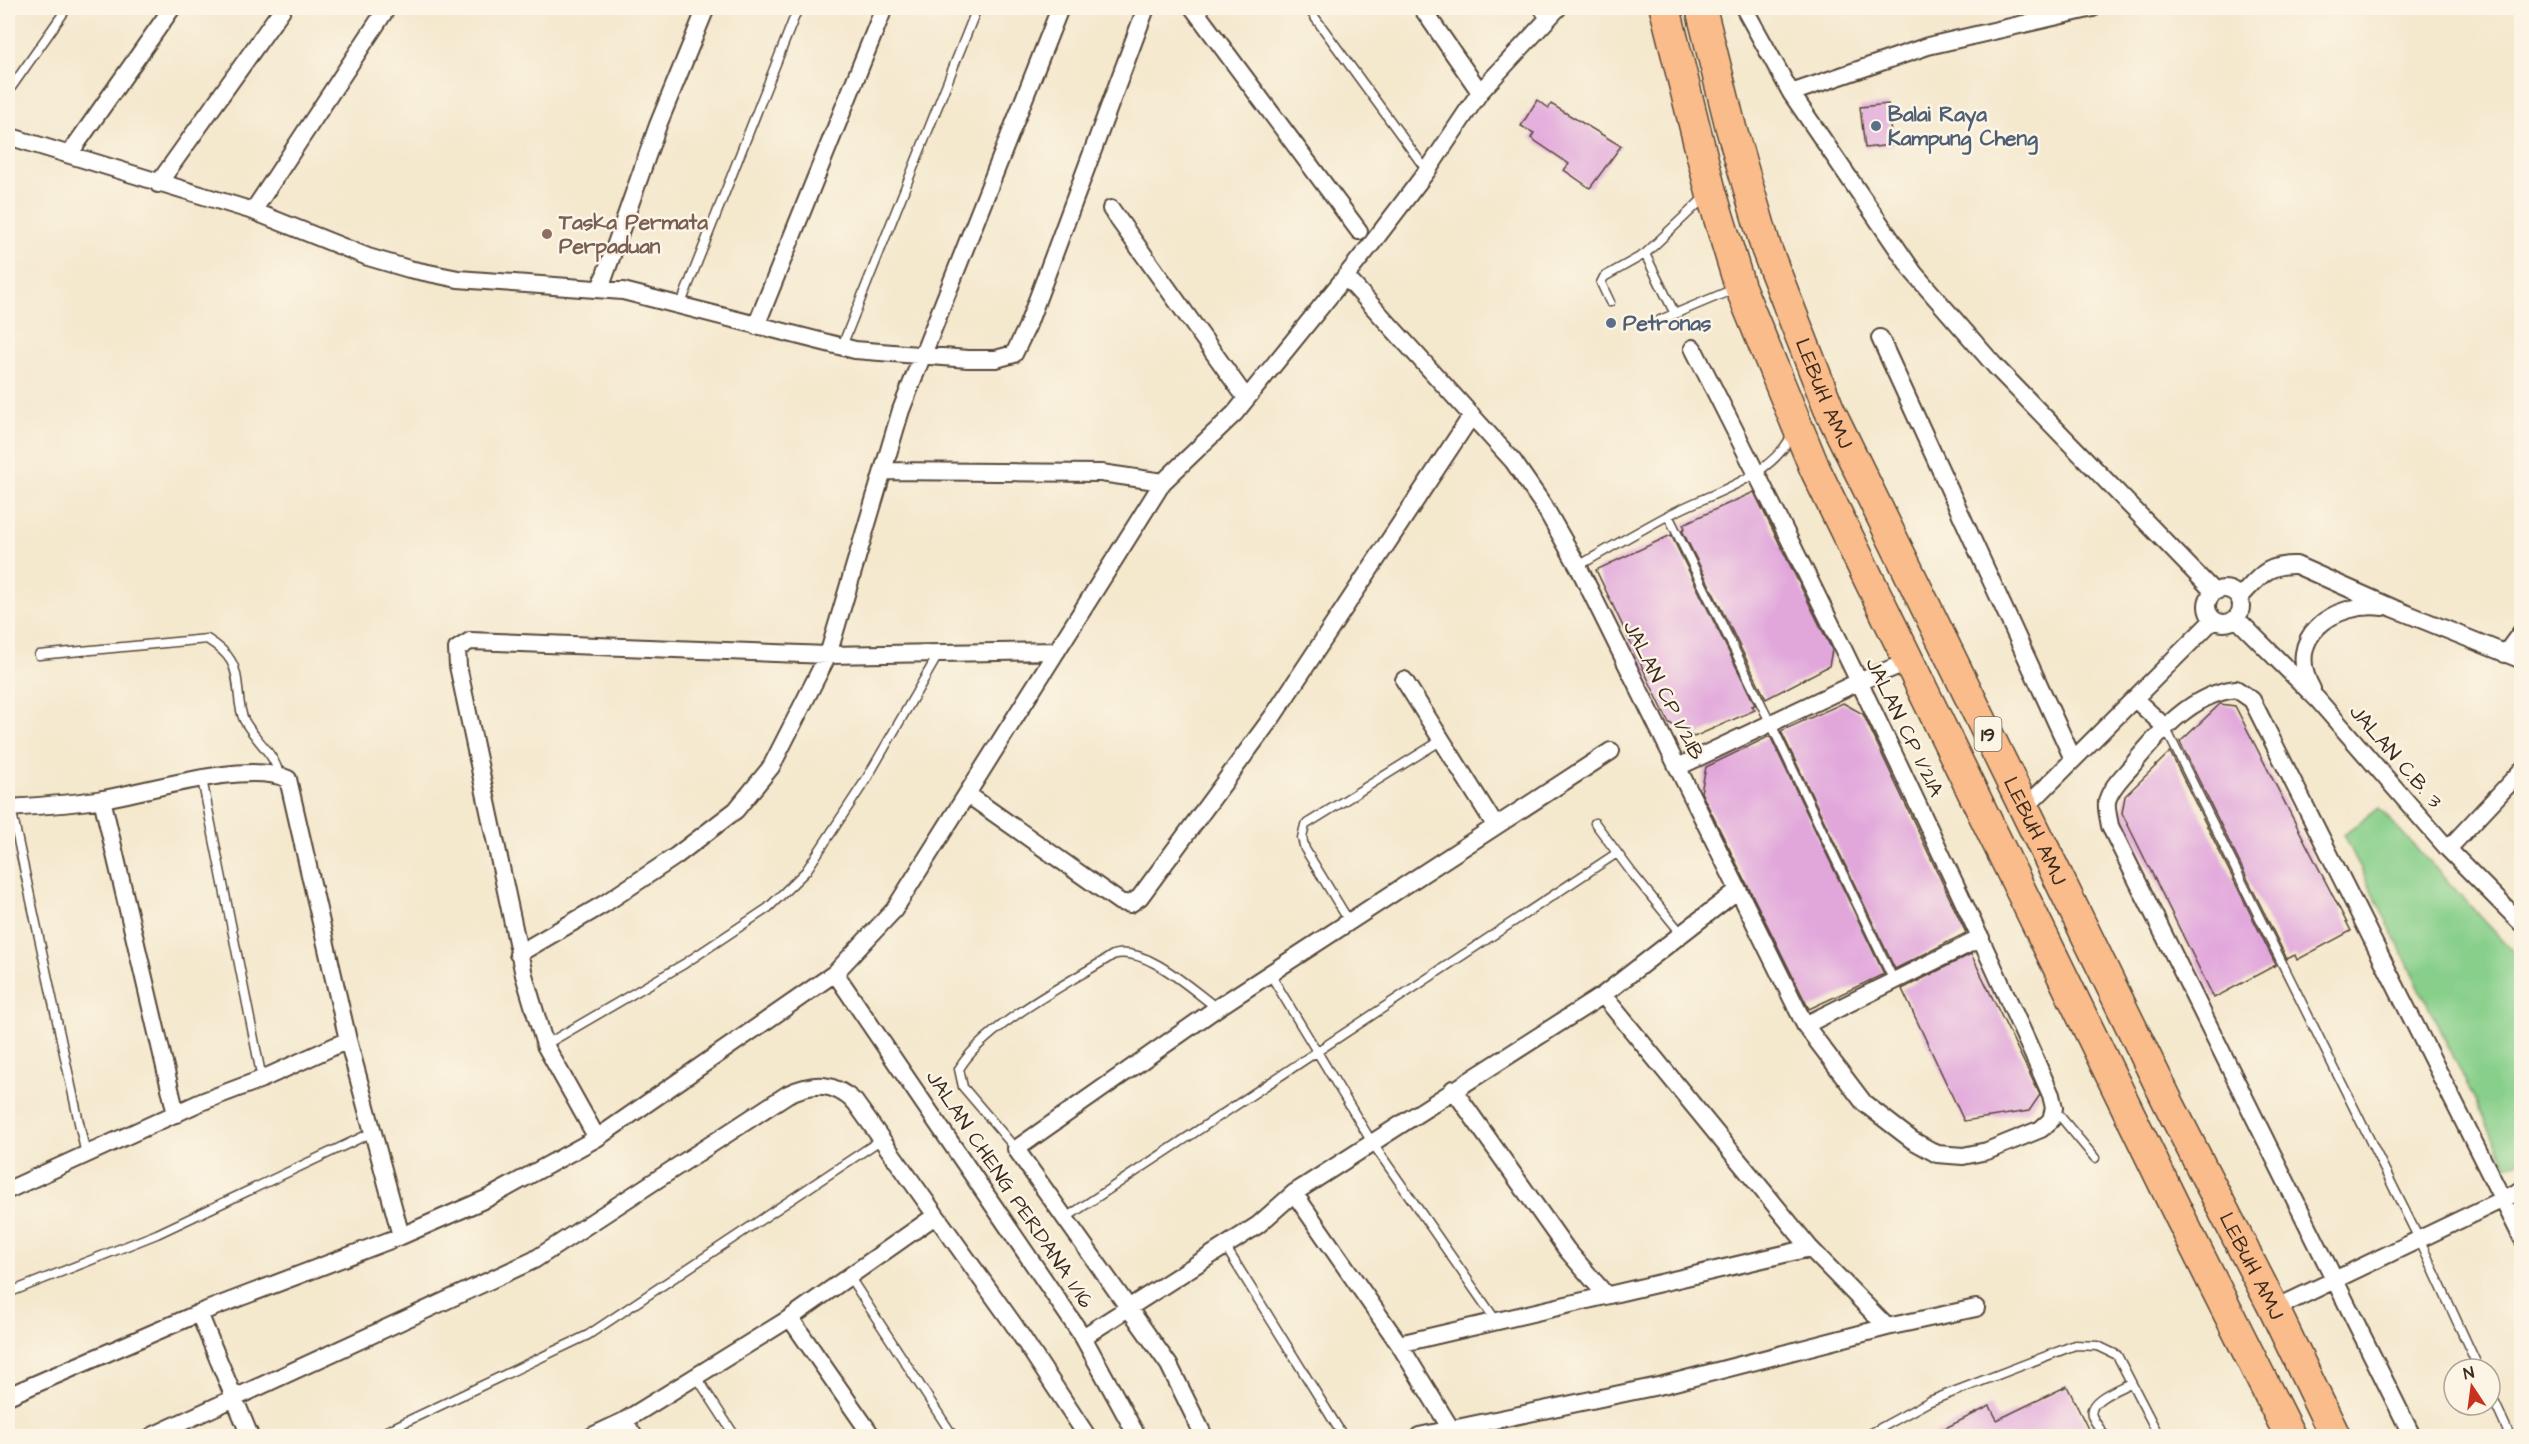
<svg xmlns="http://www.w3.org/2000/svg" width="2529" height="1444" font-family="'Architects Daughter',sans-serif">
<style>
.green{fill:#87cf8a;stroke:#617c54;stroke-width:1.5}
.building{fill:#e1a7db}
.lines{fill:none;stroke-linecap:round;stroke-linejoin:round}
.lane-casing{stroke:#574638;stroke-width:11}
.street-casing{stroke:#574638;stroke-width:20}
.highway-casing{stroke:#574638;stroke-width:33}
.lane{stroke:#fff;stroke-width:8}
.street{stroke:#fff;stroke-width:16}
.highway{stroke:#f9bc8a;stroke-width:30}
.service-dot{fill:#5c6f8a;stroke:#fcf5e5;stroke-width:2}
.education-dot{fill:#8d6e63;stroke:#fcf5e5;stroke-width:2}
.labels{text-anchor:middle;stroke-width:5;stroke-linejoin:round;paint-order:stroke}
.shield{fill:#fcf5e5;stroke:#75675a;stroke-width:1.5}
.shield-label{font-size:20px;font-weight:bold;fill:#3b2a1e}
.service-label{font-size:21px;font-weight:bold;fill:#4e5e75;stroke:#fcf5e5;text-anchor:start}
.education-label{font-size:21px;font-weight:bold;fill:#785e54;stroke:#fcf5e5;text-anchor:start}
.street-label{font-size:21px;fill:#3b2a1e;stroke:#fcf5e5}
</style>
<rect width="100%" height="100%" fill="#fcf5e5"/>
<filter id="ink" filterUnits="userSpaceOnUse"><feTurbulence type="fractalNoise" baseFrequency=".0167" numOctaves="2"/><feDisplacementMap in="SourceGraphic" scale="12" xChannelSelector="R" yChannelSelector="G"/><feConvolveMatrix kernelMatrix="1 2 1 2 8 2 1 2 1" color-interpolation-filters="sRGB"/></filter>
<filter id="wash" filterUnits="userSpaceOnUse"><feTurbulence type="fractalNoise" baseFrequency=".008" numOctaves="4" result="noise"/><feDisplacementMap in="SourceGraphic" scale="24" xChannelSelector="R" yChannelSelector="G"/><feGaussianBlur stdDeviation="1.35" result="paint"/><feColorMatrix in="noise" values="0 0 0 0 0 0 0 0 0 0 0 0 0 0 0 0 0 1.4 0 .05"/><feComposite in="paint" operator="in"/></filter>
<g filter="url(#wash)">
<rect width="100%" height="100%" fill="#f4e8cd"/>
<!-- green -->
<path class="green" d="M2379 808 2521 960V1161L2508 1167 2344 835Z"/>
<g id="blocks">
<!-- building -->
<path class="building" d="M1537 100 1549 108 1551 104 1621 146 1590 188 1564 170 1569 164 1531 138 1534 133 1521 126Z
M1888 104 1892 145 1865 148 1860 107Z
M1754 492 1832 650 1829 666 1766 699 1682 530 1685 528 1683 524Z
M1671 535 1755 705 1752 706 1755 710 1694 737 1669 723 1596 570Z
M1843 703 1863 714 1966 933 1895 969 1781 731Z
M2220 704 2235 706 2351 931 2297 960 2295 955 2287 959 2180 742Z
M1770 736 1884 974 1809 1009 1701 792 1706 767Z
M2170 752 2276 965 2214 998 2122 813 2125 796Z
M1971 954 2040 1095 2029 1111 1964 1121 1902 989Z
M2067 1386 2092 1437H1927L1990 1406 1997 1420Z"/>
</g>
</g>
<g filter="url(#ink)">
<use href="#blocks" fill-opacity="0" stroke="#574638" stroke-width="1.5"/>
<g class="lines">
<!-- lane casing -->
<g class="lane-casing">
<path id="lane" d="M1308 8 1427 171
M1537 8 1545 19
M8 92 67 8
M1645 254 1675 314
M1610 302 1601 283 1604 277 1645 254 1706 196
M680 306 798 8
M1660 320 1734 289
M842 346 977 8
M1668 515 1771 724 1894 981
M1578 566C1608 549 1637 532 1667 516 1709 493 1769 480 1792 435
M39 655 207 639C215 644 226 652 231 661 241 678 236 703 244 720 254 739 274 753 279 774
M2165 727 2419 1239 2479 1369
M202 779 262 1079
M11 808 86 1155
M1595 823 1632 873 1681 933
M1349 921 1305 849 1302 838 1305 825 1442 740
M1270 974 1373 1144 1497 1322
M545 1045 684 964 768 908 806 871 867 778 938 655
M2054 1109 2095 1158
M1016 1149 963 1087 959 1069C985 1025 1069 983 1113 955 1145 945 1191 989 1217 1008
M1067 1217 1617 853
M1225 1246 1343 1436
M849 1276 953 1436
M8 1293 157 1234 373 1132
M696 1376 735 1436
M2490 1392 2510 1436
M376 1436 588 1335 882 1139
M1866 1436 1930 1401 2075 1345 2098 1346 2117 1355 2159 1436
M2105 1436C2101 1430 2095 1423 2092 1416 2087 1400 2119 1389 2130 1383"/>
</g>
<!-- street casing -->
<g class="street-casing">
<path id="street" d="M1193 8 1359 231
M1422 8 1480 92
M1744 8 1791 93 1914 273 1995 366 2214 592
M1791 93 1928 46 2093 8
M8 136 253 211 368 257 409 269 458 279 623 291 855 350 968 359H996L1014 354 1027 327 1146 8
M70 153 172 8
M158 184 283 8
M1111 209 1246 398
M253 211 387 8
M1346 277 1513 461 1544 506 1578 566 1805 1025 1864 1103 1912 1140 1937 1154 1963 1156 1987 1151 2041 1129 2051 1120 2054 1108 2051 1095C1939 842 1818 593 1693 348
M600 289 658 125 706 8
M756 326 884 8
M1880 338 2073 759
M885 471 1101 473 1163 482
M2207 606a17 17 0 1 1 34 0a17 17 0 1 1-34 0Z
M2239 598C2259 578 2265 564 2296 565L2393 608 2522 660
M2236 618 2318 700 2448 849 2522 924
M2505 654 2522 631
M1404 680 1495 825
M2312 689C2283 637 2334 601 2383 607
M2136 700 2165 727
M1678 767 1858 682 1910 661
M967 794 1120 902 1130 904 1140 897 1273 716 1472 415
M102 799 176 1114
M8 808C39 806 72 804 103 799 149 791 248 760 288 779L348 1040 401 1236
M2024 809 2213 620
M2448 849 2522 770
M518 954 604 904 676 856 736 810 771 767 828 655 901 410 1060 8
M835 973 1083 1337 1137 1436
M1603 995 1810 1248 1887 1327
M1805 1025 1981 938
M1453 1089 1567 1250 1606 1295
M597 1138 545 1045 524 975 458 666 457 649 470 641 828 655 1057 651
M8 1190 201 1102 262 1079 348 1040
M1294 1193 1399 1344 1451 1429
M2274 1309 2522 1190
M199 1313 250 1436
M790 1318 872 1436
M1083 1337 1258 1225 1294 1193 1603 995 1738 890
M1399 1344 1810 1248
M8 1396 199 1313 401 1236 488 1198 597 1138 835 973 894 910 1163 482 1235 413 1370 246 1427 171 1480 92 1558 8
M624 1421 634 1436
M152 1436 534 1260 788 1094C815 1082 833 1082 855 1102L1014 1325 1087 1436
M592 1436 624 1421 790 1318 935 1216
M1204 1436 1169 1365 1016 1149 1217 1008 1611 751
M1419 1436 1663 1385 1887 1327 1976 1308
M2412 1436 2110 826C2109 819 2106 809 2107 802 2109 790 2122 777 2130 768 2158 734 2190 694 2236 689L2252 700 2522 1238"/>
</g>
<!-- highway casing -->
<g class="highway-casing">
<g id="highway">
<path d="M1665 8 1711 192 1740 287 1815 469 2178 1213 2290 1436"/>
<path id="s1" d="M1701 8 1731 128 1766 248 1829 409 2168 1102 2274 1309 2335 1436"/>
</g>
</g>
<!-- lane -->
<use href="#lane" class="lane"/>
<!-- street -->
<use href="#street" class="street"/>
<!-- highway -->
<use href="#highway" class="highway"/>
</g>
</g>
<!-- markers -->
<g class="service-dot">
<circle cx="1876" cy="126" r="6"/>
<circle cx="1611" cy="323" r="6"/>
</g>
<circle class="education-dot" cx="547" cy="234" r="6"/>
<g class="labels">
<!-- shield labels -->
<rect class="shield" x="1974.5" y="717" width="27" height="34" rx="4.5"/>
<g class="shield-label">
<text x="1988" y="741">19</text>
</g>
<!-- service labels -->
<g class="service-label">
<text x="1888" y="121">Balai Raya<tspan x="1888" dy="24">Kampung Cheng</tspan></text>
<text x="1623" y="330">Petronas</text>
</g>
<!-- education labels -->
<g class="education-label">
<text x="559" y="229">Taska Permata<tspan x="559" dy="24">Perpaduan</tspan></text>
</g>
<!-- street labels -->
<g class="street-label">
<text dy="7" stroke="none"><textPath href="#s1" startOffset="405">LEBUH AMJ</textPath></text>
<text transform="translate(1664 690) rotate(63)" y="7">JALAN CP 1/21B</text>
<text transform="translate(1905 727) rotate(64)" y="7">JALAN CP 1/21A</text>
<text transform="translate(2396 756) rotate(49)" y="7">JALAN C.B. 3</text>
<text dy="7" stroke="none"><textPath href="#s1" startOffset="891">LEBUH AMJ</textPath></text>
<text transform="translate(1010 1189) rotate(56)" y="7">JALAN CHENG PERDANA 1/16</text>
<text dy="7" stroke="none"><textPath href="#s1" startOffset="1377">LEBUH AMJ</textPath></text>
</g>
</g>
<!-- margin -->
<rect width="2529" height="1444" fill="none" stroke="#fcf5e5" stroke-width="30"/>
<!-- north arrow -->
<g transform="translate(2472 1387) rotate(347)"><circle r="28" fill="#fcf5e5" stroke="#afa495" stroke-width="1.5"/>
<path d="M0-4.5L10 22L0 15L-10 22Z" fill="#c8321e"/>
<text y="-9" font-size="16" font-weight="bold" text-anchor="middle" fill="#3b2a1e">N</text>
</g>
</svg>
